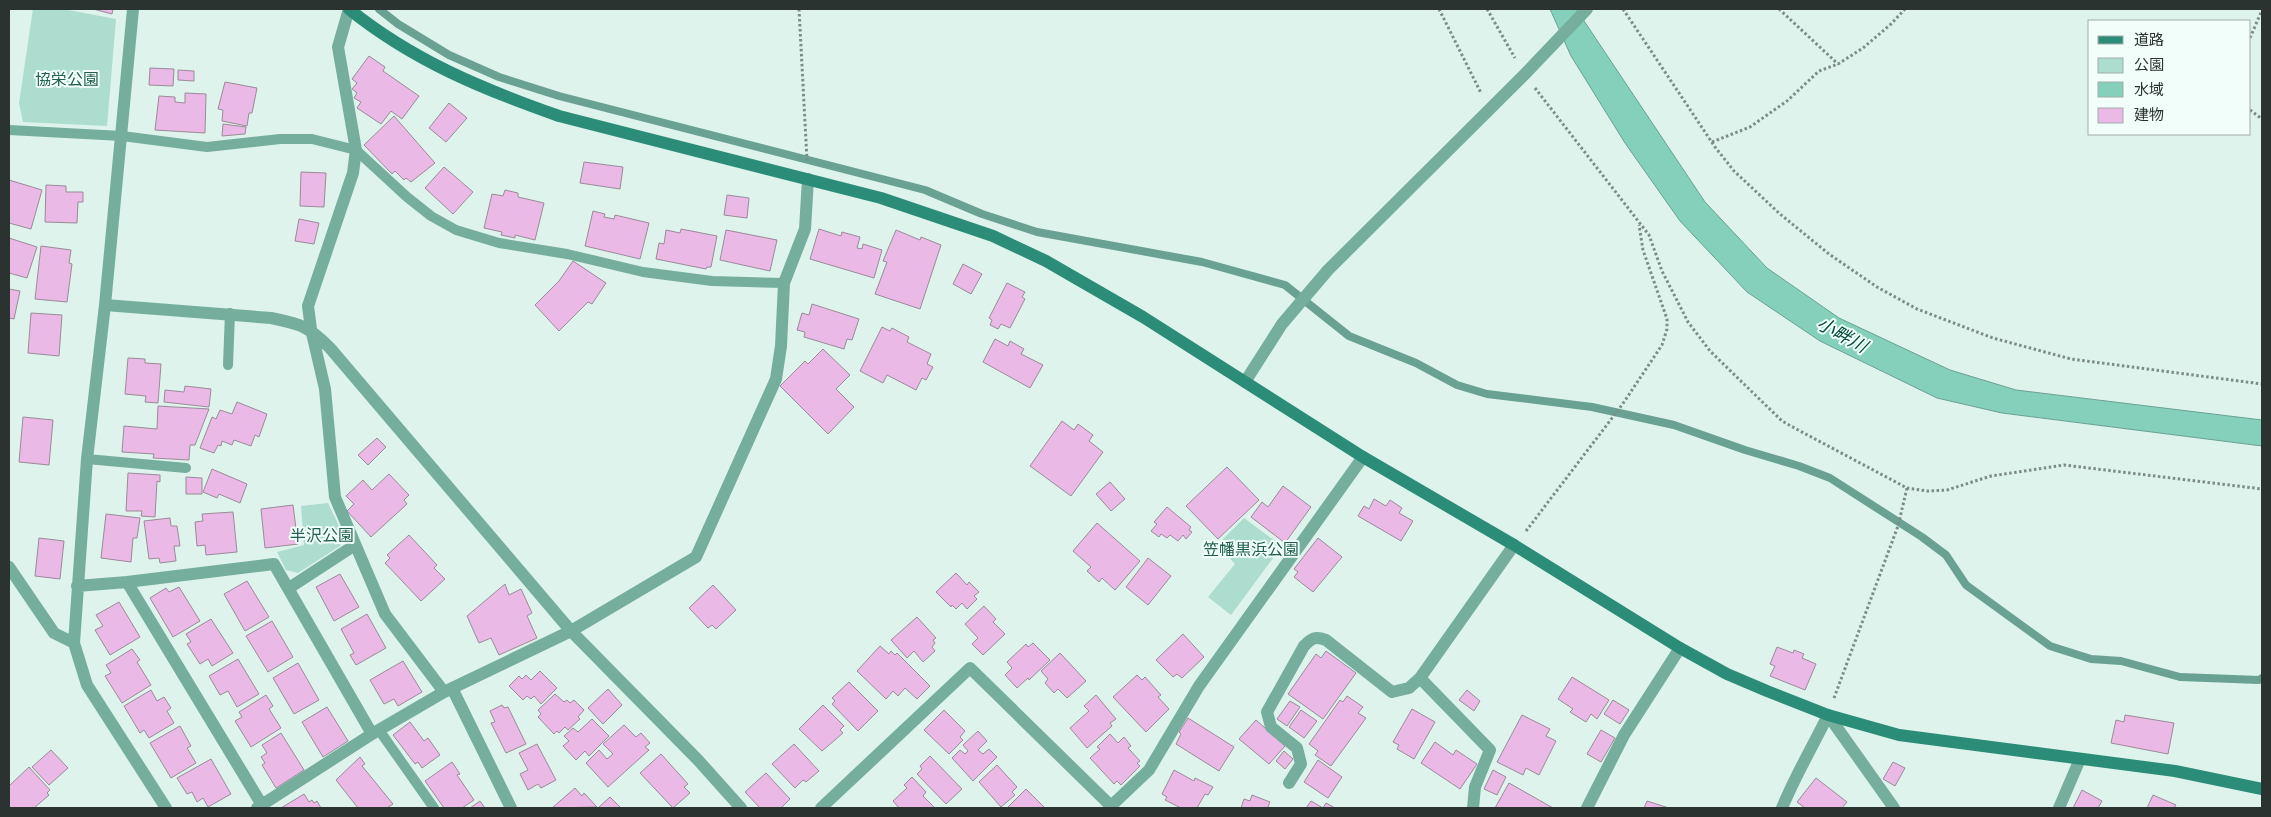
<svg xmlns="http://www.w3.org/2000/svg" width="2271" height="817" font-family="'IBM Plex Sans','Noto Sans JP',sans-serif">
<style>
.green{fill:#adddce}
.water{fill:#84d0bb;stroke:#69a192}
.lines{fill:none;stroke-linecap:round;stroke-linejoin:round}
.stream{stroke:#69a192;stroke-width:8}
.building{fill:#ebb9e5;stroke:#9a8b98}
.path{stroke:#7e8c88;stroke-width:3;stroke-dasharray:2.5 2.5;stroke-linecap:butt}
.lane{stroke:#75ae9d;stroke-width:10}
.street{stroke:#75ae9d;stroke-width:12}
.secondary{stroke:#2b8d77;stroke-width:12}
.labels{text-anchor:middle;stroke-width:4;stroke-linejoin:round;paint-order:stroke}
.park-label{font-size:16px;fill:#215e4f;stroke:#f1fefa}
.water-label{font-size:18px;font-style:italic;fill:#054a3c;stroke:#f1fefa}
</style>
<rect width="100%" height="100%" fill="#ddf3ec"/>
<!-- green -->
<path class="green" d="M33 9H63L116 19 107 126 23 122 19 103Z
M328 503 343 534 340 546 298 573 286 570 277 552 304 545 301 506Z
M1244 518 1282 546 1231 615 1208 597 1235 564 1217 545Z"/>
<!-- water -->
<path class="water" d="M1550 9H1576L1705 202 1767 268 1839 318 1950 370 2016 390 2262 420V446L2002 413 1937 398 1820 341 1747 292 1680 221 1625 143 1571 56Z"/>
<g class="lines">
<!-- stream -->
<path class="stream" d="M379 9 398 24 449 55 499 77 559 96 925 190 982 214 1037 232 1202 262 1285 285 1349 336 1416 363 1457 385 1487 394 1592 407 1674 425 1745 450 1799 466 1830 478 1922 537 1946 555 1966 585 2050 646 2091 659 2121 661 2180 677 2259 680 2262 678"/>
</g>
<!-- building -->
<path class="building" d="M93 9H113L112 14Z
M369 56 385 67 383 71 419 96 402 119 391 111 381 124 357 108 361 102 354 98 357 93 352 89 357 83 352 79Z
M150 68 174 69 173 86 149 85Z
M178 70 194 71V81L178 80Z
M225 82 257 88 252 113H249L247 126 222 121 223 110 218 109Z
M185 93 206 94 205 133 155 130 159 96 175 97V102L185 103Z
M449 103 467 118 446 142 429 128Z
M394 116 435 163 411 182 406 178 404 180 395 171 392 174 364 145Z
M223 124 246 127 245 134 222 136Z
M584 162 623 167 620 189 580 183Z
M444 167 473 192 453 214 425 188Z
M301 172 326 173 324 207 300 206Z
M9 180 42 190 31 229 9 223Z
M46 185 66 186V192H83V202H78L77 223 45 222Z
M505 190 518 193V197L544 203 535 240 515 235V238L501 235 502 232 484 228 492 194 503 196Z
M727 195 749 198 747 218 724 215Z
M593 211 605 214 604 217 614 219 615 215 649 223 640 259 585 246Z
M299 219 319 223 314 244 295 241Z
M681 229 717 236 711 267H707L706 269 656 259 659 243 664 244 666 230 680 233Z
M819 229 841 236 842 232 860 237 857 248 862 249 863 244 882 250 874 278 810 259Z
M726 230 777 240 770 271 720 260Z
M896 230 920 240 921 237 941 245 920 309 875 294 887 262 883 261Z
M9 238 37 247 27 278 9 273Z
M41 246 71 250 69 263 72 264 67 302 35 299Z
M573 261 606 283 592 304 588 302 559 331 535 305 559 281Z
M963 264 982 274 971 294 953 284Z
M1007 283 1025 292 1022 297 1025 299 1010 328 1001 324 998 329 990 325 992 320 989 318Z
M9 289 20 291 14 319 9 318Z
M812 304 859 319 852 340 847 339 844 349 804 337 805 332 797 330 802 313 809 315Z
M31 313 62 315 59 356 28 353Z
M882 327 890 331 892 328 909 337 907 342 931 354 927 364 933 367 926 380 922 378 916 390 887 375 883 383 860 371Z
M995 339 1008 346 1010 341 1024 349 1021 354 1043 365 1030 388 983 362Z
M823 349 850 375 836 389 854 407 828 434 780 386 805 361 808 364Z
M128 358 145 359V363L161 364 158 403 145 402 146 396 125 394Z
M185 386 211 389 209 407 164 402 165 390 184 392Z
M237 402 267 414 259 437 255 435 251 446 234 440 232 445 222 441 221 446 218 445 214 453 200 448 212 417 216 419 220 410 232 414Z
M158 406 209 409 195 445H190L189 460 153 458 154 454 122 452 124 426 157 429Z
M23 417 53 420 49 465 19 462Z
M1062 421 1074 430 1078 424 1093 435 1089 441 1103 452 1071 496 1030 466Z
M377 438 386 447 368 465 358 455Z
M1227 467 1259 500 1218 539 1186 506Z
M212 469 247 484 240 503 219 494 217 498 203 492Z
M128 473 160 475V482L157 481 155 517 141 516 142 511H126Z
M389 474 409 495 404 500 407 504 371 537 347 511 354 504 346 496 363 480 372 490Z
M186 477 202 478V494H186Z
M1110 482 1125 499 1111 511 1096 494Z
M1283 486 1311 507 1285 543 1251 517 1262 502 1268 507Z
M1374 499 1386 506 1390 500 1402 508 1399 513 1413 521 1401 541 1358 516 1364 506 1369 509Z
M293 505 298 544 265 548 261 509Z
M1167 507 1191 527 1189 530 1192 532 1186 539 1183 535 1178 541 1170 535 1167 538 1161 534 1159 537 1151 531 1157 524 1154 522Z
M233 512 237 552 206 555 205 545 197 546 195 522 203 521 202 514Z
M106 514 140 518 137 538H133L131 562 101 558Z
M170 518 171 526H177L180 546H174L176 561 160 563 159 558 149 559 144 521Z
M1097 523 1140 561 1115 590 1102 578 1099 582 1087 571 1091 567 1073 551Z
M409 535 437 565 434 568 445 579 421 601 385 563 390 558 387 555Z
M39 538 64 541 60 579 35 576Z
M1318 538 1342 557 1313 592 1294 577 1298 572 1294 569Z
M1148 558 1171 576 1148 605 1126 587Z
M956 573 967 585 969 582 979 592 974 596 977 599 967 609 962 603 956 609 952 605 951 607 936 592Z
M340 574 359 607 334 621 316 587Z
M247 581 269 617 245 631 224 594Z
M505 584 509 595 521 589 532 613 527 616 537 638 499 655 491 638 479 643 467 616Z
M713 585 736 610 716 629 712 625 708 628 689 608Z
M179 587 200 621 173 637 150 598 166 588 169 592Z
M119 602 140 637 110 655 95 630 103 626 96 615Z
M984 606 996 619 993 622 1005 634 983 655 972 644 978 638 965 624Z
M367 614 386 648 356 665 350 655 354 653 341 629Z
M917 617 936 638 933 640 935 643 932 647 935 651 923 662 914 651 907 658 891 640Z
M211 619 233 653 212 666 208 659 200 664 187 644 191 642 186 634Z
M272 621 293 657 268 672 246 636Z
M1183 634 1204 657 1182 678 1177 674 1173 677 1156 660Z
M1033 643 1050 660 1029 680 1028 678 1017 688 1005 675 1012 668 1007 662 1026 644 1028 647Z
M880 646 889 654 891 651 895 655 897 653 930 686 917 699 905 688 898 696 893 691 886 699 857 671Z
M1777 647 1793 653 1794 650 1804 654 1802 658 1816 664 1805 690 1770 676 1775 666 1770 664Z
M132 649 140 660 137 662 151 685 122 703 105 676 111 673 106 665Z
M1326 651 1356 673 1323 719 1288 694 1316 654 1321 658Z
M1060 653 1086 681 1067 698 1058 689 1054 693 1045 683 1048 679 1041 671Z
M238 659 259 694 237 707 228 691 220 695 209 676Z
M403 661 422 692 398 706 394 699 384 704 370 680Z
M298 663 319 700 294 714 273 678Z
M540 671 557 688 541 704 534 696 531 699 527 696 523 700 509 686 519 676 522 679 526 675 531 680Z
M1137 675 1142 680 1145 677 1161 695 1158 697 1169 709 1146 732 1113 697Z
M1572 677 1609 700 1597 719 1591 714 1586 722 1570 712 1573 709 1558 699Z
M849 682 878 711 858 731 832 704 835 701 832 698Z
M608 689 622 705 603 724 588 708Z
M151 690 157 701 164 697 171 708 167 711 174 723 149 738 144 730 140 733 124 706Z
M1467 690 1480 701 1474 711 1459 700Z
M555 694 564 702 567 700 570 703 574 700 584 710 578 717 580 719 568 730 565 727 559 733 557 731 554 734 538 717 541 714 538 710Z
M266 695 273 706 269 709 281 728 251 747 235 721 242 717 239 712Z
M1096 695 1116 719 1110 723 1112 726 1087 748 1070 728 1089 711 1084 706Z
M1347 696 1363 707 1358 713 1366 718 1331 766 1315 755 1318 751 1309 744 1340 700 1343 702Z
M1613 700 1629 710 1620 724 1604 714Z
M1290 701 1300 707 1287 726 1277 719Z
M502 705 504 708 508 707 526 744 506 753 491 723 495 722 490 711Z
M823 705 844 726 840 730 843 733 822 751 799 729Z
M327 707 348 741 323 757 302 722Z
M1412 709 1435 722 1414 759 1397 749 1399 745 1393 742Z
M944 710 965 731 960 737 963 740 949 754 924 730Z
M1301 710 1317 721 1304 738 1289 727Z
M1522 715 1550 729 1546 736 1556 741 1539 775 1526 768 1523 775 1497 762Z
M2125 715 2174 723 2168 754 2111 743 2116 720 2124 722Z
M1188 718 1234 747 1219 771 1176 744 1181 734 1179 732Z
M592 719 609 736 589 756 585 751 576 760 563 746 569 741 564 736 573 728 578 732Z
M1256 720 1285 746 1269 764 1239 739Z
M410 722 424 741 428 738 440 755 422 768 418 762 415 764 393 735Z
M624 725 636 737 641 733 650 743 645 747 649 750 608 787 586 763 599 750 607 759 613 754 603 744Z
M180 726 191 746 187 748 196 763 171 778 150 743Z
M1601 730 1615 738 1601 762 1587 754Z
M978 731 987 741 978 750 983 754 989 749 997 757 973 781 952 758 960 750 965 754 968 751 963 745Z
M281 733 304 770 276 788 262 765 265 763 261 757 267 753 262 745Z
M1110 734 1118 743 1124 737 1131 746 1128 748 1140 761 1137 763 1140 766 1121 785 1117 781 1114 784 1090 758 1100 749 1097 747Z
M1435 742 1453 755 1456 750 1477 764 1460 789 1421 763Z
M537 744 556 780 541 788 538 784 528 790 520 774 528 770 519 753Z
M794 744 819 771 806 782 803 780 795 788 772 764Z
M51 750 68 768 49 785 32 767Z
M1284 751 1293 759 1285 769 1276 761Z
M661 754 688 784 684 787 690 793 673 808 640 773Z
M930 756 962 789 946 804 917 774 922 769 920 766Z
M360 757 365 764 362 766 393 804 387 808H358L336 780Z
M211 759 231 794 208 807 203 798 197 802 192 792 187 794 177 778Z
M1318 760 1342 777 1328 798 1304 782Z
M452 762 460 774 457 775 474 800 462 808H444L425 781Z
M1893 762 1905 768 1895 786 1883 779Z
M997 765 1017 787 1012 792 1015 795 1001 807 979 782Z
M29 767 50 790 47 793 49 795 34 808H9V786Z
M1174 770 1194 781 1195 778 1213 787 1208 795 1205 794 1197 808H1181L1165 800 1167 797 1162 794Z
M1493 770 1506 777 1497 795 1484 789Z
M766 773 790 799 781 808H760L745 792Z
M912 777 926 792 923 796 935 808H899L893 801 907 788 904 785Z
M1816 778 1847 802 1842 808H1805L1797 802Z
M1509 783 1553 808H1495Z
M575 788 582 796 584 793 597 807 552 808Z
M1026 789 1044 807 1043 808H1007Z
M2082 790 2102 801 2098 808H2073Z
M304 794 309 802 312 800 314 803 317 801 321 808H281Z
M1252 795 1270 802 1268 807 1270 808H1241L1244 799 1250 801Z
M2153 795 2176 805 2174 808H2147Z
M610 797 621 808H598Z
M480 801 485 808H470Z
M1311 801 1323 808H1306Z
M1647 801 1669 808H1644Z
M1326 803 1335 808H1323Z"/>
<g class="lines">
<!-- path -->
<path class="path" d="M799 9 807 160
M1439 9 1481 93
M1487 9 1515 58
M1623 9 1715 147 1734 171 1780 214 1829 254 1877 287 1917 309 1993 338 2071 359 2262 384
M1779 9 1838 64
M2250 38 2262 10
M1535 88 1649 235 1662 271 1688 322 1710 351 1782 421 1800 431 1907 488 1927 491 1947 490 1991 476 2064 465 2262 489
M2250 110 2262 119
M1712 142 1750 127 1787 101 1819 71 1838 64 1863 48 1891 24 1905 9
M1526 531 1622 405 1662 345 1667 329V319L1643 250 1639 225
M1834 698 1898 526 1907 488"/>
<!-- lane -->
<path class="lane" d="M9 130 122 136 207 147 280 139H312L356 150 407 197 431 216 456 230 499 243 567 254 643 272 712 281 784 283
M228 365 230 313
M87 459 186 468
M379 730 434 808"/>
<!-- street -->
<path class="street" d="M133 9 105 305 87 459 74 643 87 685 166 808
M349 9 338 47 356 150 353 173 308 306 311 329 325 389 335 497 385 614 444 692
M105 305 271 318C301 324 308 326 330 348L571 631 698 760 741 808
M1245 382 1282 324 1328 270 1524 75 1587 9
M9 567 54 633 74 643
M127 582 262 805
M77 586 127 582 274 564 372 734
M289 588 355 545
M1420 678 1490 750 1475 787 1473 808
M452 688 511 808
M1828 715 1894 808
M1289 783 1301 764 1297 748 1271 727 1267 712 1304 646C1312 638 1315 636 1326 640L1392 692 1409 688 1420 678 1514 545
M257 808 372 734 444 692 571 631 696 557 776 379 781 346 784 283 805 229 808 179
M821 808 970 668 1111 806 1149 770 1199 686 1363 457
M1587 808 1624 735 1680 648
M1782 808C1795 776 1813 746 1828 715
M2059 808 2080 759"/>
<!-- secondary -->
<path class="secondary" d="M349 9C412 60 482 89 559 116L881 198 993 236 1046 261 1143 317 1363 457 1514 545 1680 648 1727 674 1767 691 1828 715 1899 735 2175 771 2262 789"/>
</g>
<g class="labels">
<!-- park labels -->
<g class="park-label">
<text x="67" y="85">協栄公園</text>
<text x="322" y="541">半沢公園</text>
<text x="1251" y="555">笠幡黒浜公園</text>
</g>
<!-- water labels -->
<g class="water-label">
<text transform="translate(1842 335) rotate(29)" y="6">小畔川</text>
</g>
</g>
<!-- border -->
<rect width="2271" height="817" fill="none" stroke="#2b3331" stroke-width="20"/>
<!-- legend -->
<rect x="2088" y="20" width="162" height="115" fill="#f1fefa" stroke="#a2adaa"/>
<rect x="2098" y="36" width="25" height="8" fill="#2b8d77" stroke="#a2adaa"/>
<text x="2134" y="45" font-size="15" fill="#2b3331">道路</text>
<rect x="2098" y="58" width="25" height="15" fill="#adddce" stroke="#a2adaa"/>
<text x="2134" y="70" font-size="15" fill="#2b3331">公園</text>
<rect x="2098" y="82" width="25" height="15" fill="#84d0bb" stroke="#a2adaa"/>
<text x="2134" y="95" font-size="15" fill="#2b3331">水域</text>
<rect x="2098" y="108" width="25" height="15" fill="#ebb9e5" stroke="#a2adaa"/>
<text x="2134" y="120" font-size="15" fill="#2b3331">建物</text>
</svg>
